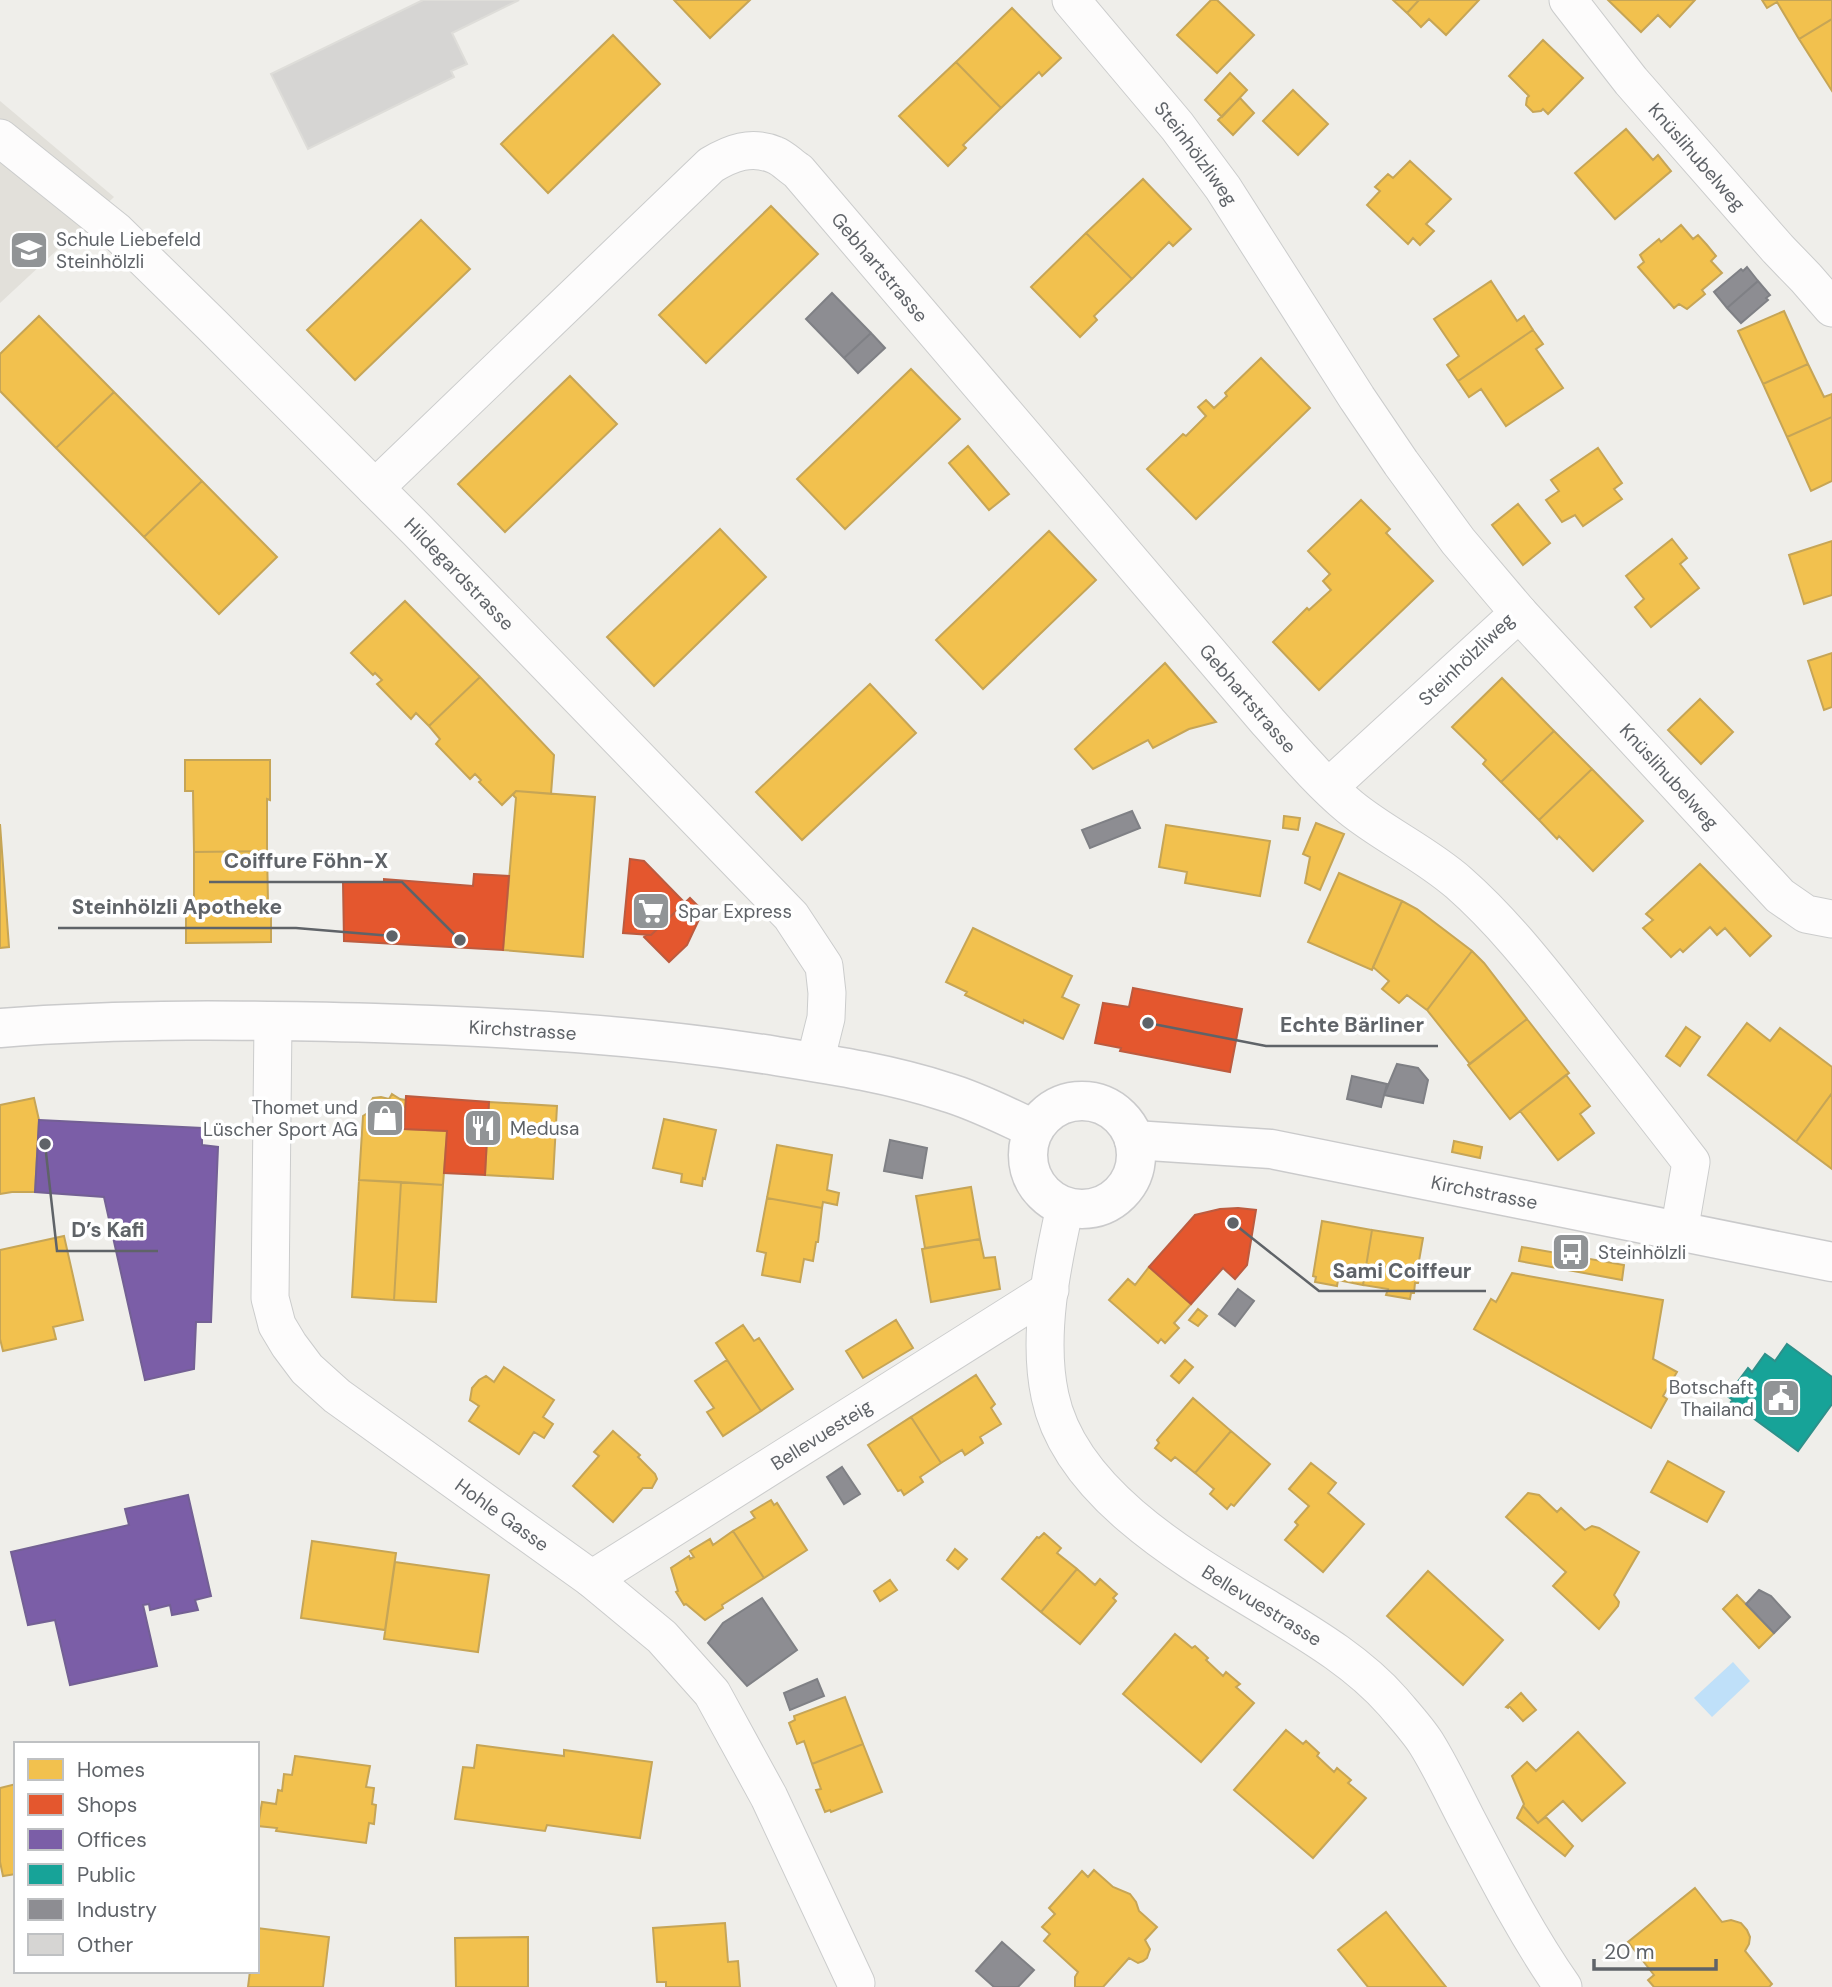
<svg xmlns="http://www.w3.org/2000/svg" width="1832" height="1987" font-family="'DM Sans',sans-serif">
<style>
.education{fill:#e2e0da}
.water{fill:#bfe0f9}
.homes{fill:#f2c14e;stroke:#c6a556;stroke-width:2}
.shops{fill:#e4572e;stroke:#bc5b3f;stroke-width:2}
.offices{fill:#7b5ea7;stroke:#736094;stroke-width:2}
.public{fill:#17a398;stroke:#2d908a;stroke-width:2}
.industry{fill:#8d8d92;stroke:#7f8085;stroke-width:2}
.building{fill:#d6d5d3;stroke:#deddd9;stroke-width:2}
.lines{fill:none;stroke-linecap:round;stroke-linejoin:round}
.street-casing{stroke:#cbcccc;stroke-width:39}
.secondary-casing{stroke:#cacacb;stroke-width:41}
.street{stroke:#fdfcfc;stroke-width:37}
.secondary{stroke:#fdfcfc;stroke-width:38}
.labels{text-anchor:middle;stroke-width:7;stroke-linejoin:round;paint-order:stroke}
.street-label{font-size:19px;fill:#5f6368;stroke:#fff}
.poi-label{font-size:19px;fill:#5f6368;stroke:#fff;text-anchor:start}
.leader{fill:none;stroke:#5f6368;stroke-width:2.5}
.callout-dot{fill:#5f6368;stroke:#fff;stroke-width:2.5}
.callout-label{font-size:21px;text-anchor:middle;font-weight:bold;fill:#5f6368;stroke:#fff;stroke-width:7;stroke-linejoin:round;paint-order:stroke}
</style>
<rect width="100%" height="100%" fill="#efeeea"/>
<!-- education -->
<path class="education" d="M0 101 114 197 0 303Z"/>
<!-- water -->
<path class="water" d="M1733 1662 1750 1681 1712 1717 1694 1698Z"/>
<!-- homes -->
<path class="homes" d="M674 0H750L710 38Z
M1211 0H1217L1254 35 1217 73 1177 35Z
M1393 0H1419L1407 13Z
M1419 0H1479L1446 35 1429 19 1421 27 1407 13Z
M1608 0H1695L1670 27 1658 15 1641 32Z
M1762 0H1832V19L1799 39 1777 2 1767 8Z
M1012 8 1061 58 1042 76 1039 72 1001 108 956 62Z
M1832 19V91L1799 39Z
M613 35 660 84 548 193 501 144Z
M1543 40 1583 78 1548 114 1543 109 1541 111 1533 112 1526 105 1527 98 1529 96 1509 76Z
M956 62 1001 108 963 145 966 148 948 166 899 116Z
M1230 73 1247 90 1222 117 1205 100Z
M1293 90 1328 124 1298 155 1263 121Z
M1240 98 1254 113 1233 135 1218 120Z
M1626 129 1653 160 1658 155 1671 171 1615 219 1575 173Z
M1410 161 1451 199 1426 224 1434 231 1420 245 1413 238 1408 244 1367 205 1380 191 1375 187 1388 174 1393 178Z
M1143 179 1191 229 1173 246 1169 242 1132 279 1086 233Z
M771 206 818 254 706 363 659 315Z
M421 220 470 269 355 380 307 330Z
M1681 225 1693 239 1698 235 1707 245 1716 256 1711 261 1722 273 1702 290 1705 294 1687 309 1679 304 1674 308 1638 267 1644 262 1640 255 1659 239 1661 242Z
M1086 233 1132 279 1094 316 1097 320 1080 337 1031 287Z
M1491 281 1517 321 1524 316 1533 330 1458 381 1447 365 1459 356 1434 319Z
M1784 311 1808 364 1763 384 1738 331Z
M39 316 114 392 56 448 0 391V354Z
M1533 330 1543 344 1536 349 1563 388 1506 426 1481 389 1469 397 1458 381Z
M1261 358 1310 408 1196 519 1147 469 1183 434 1186 436 1206 416 1198 407 1206 400 1214 408 1227 396 1225 393Z
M1808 364 1824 397 1832 394V417L1787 437 1763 384Z
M911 369 960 419 845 529 797 479Z
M570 376 617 424 505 532 458 484Z
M114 392 202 481 144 537 56 448Z
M1832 417V481L1811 491 1787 437Z
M968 446 1009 494 989 510 949 463Z
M1598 448 1622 483 1614 489 1622 499 1583 526 1575 515 1562 522 1546 500 1559 491 1551 480Z
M202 481 277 557 219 614 144 537Z
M1361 500 1390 529 1386 533 1433 581 1319 690 1273 642 1307 608 1309 610 1331 590 1323 581 1330 574 1308 551Z
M1518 504 1550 543 1523 565 1492 525Z
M720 529 766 577 654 686 607 637Z
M1049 531 1096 580 983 689 936 640Z
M1672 539 1687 558 1680 564 1699 588 1651 627 1635 607 1644 599 1626 576Z
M1832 541V595L1804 604 1789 555Z
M405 601 480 677 429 726 416 713 411 719 377 684 382 680 375 673 373 675 351 653Z
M1832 653V707L1824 710 1808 661Z
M1165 663 1216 722 1189 729 1153 748 1148 740 1093 769 1075 749Z
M480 677 554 755 551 794 516 791 502 805 479 782 481 780 475 774 470 779 436 744 440 739 429 726Z
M1502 678 1554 731 1501 782 1483 764 1486 760 1452 727Z
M870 684 916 733 802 840 756 792Z
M1700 699 1733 732 1701 764 1668 730Z
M1554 731 1592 769 1539 820 1501 782Z
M185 760H270V800L267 799V851L194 852 193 791H185Z
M1592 769 1643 821 1593 871 1559 836 1557 839 1539 820Z
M516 791 595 797 583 957 503 950 516 798 513 795Z
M1284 816 1300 818 1298 830 1283 828Z
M1316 823 1344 834 1320 890 1305 883 1310 857 1303 854Z
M0 824 9 947 0 948Z
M1166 825 1270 841 1260 896 1185 883 1187 872 1159 867Z
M267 851 268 902H271V942L186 943V912H194V852Z
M1700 864 1771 936 1750 956 1725 928 1717 935 1710 927 1683 952 1680 949 1671 957 1643 928 1653 920 1646 914Z
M1339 873 1402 901 1372 970 1308 942Z
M1402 901 1417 909 1472 951 1427 1010 1407 995 1399 1003 1382 989 1389 981 1373 967Z
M973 928 1072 976 1062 997 1079 1005 1063 1039 1024 1020 1023 1023 965 995 967 992 946 982Z
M1472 951 1484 963 1527 1019 1470 1064 1427 1010Z
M1527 1019 1569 1073 1510 1119 1468 1065Z
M1747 1023 1770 1041 1780 1028 1832 1067V1093L1796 1142 1708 1075Z
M1686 1027 1700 1037 1680 1066 1666 1056Z
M1566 1075 1590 1106 1580 1114 1594 1133 1558 1160 1520 1111Z
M1832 1093V1169L1796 1142Z
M392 1094 400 1099 406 1100 404 1129 447 1131 443 1185 359 1180 363 1116 369 1112 368 1106 373 1098 381 1097 389 1099Z
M34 1098 39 1120 35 1192H12L0 1194V1105Z
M489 1102 557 1106 553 1179 485 1175Z
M664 1119 716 1130 705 1179 703 1178 702 1186 681 1182 682 1174 653 1168Z
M1454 1141 1482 1147 1480 1158 1452 1152Z
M777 1145 832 1155 827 1190 839 1193 837 1205 823 1202 822 1208 767 1198Z
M359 1180 401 1182 394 1300 352 1297Z
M401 1182 443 1185 436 1302 394 1300Z
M971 1187 980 1239 925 1248 916 1196Z
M767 1198 822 1208 818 1242H816L813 1261 804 1259 800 1282 762 1275 766 1253 757 1251Z
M1322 1221 1372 1230 1363 1285 1338 1280 1337 1286 1315 1282 1316 1277 1313 1276Z
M1372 1230 1423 1238 1416 1278 1419 1279 1418 1283H1415L1414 1293H1411L1410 1299 1386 1295 1388 1289 1363 1285Z
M64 1236 83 1320 53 1327 56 1339 3 1351 0 1339V1250Z
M980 1239 984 1258 995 1257 1000 1289 931 1302 922 1249Z
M1522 1247 1624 1265 1622 1280 1519 1261Z
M1149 1267 1191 1304 1174 1323 1179 1328 1165 1343 1161 1339 1158 1343 1109 1300 1128 1279 1135 1285Z
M1512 1273 1663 1300 1653 1359 1677 1372 1663 1396 1667 1399 1651 1428 1474 1329 1491 1299 1496 1302Z
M1198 1309 1207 1316 1198 1326 1189 1320Z
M896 1320 913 1348 863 1378 846 1351Z
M743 1325 754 1341 759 1338 793 1389 761 1411 716 1343Z
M727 1360 761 1411 723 1436 707 1412 714 1408 695 1381Z
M1185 1360 1193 1367 1179 1383 1171 1376Z
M504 1367 554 1400 543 1417 553 1424 544 1438 534 1432 519 1454 469 1421 479 1406 470 1400 472 1388 479 1380 486 1376 494 1382Z
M976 1375 995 1404 991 1408 1001 1424 980 1437 983 1443 965 1455 962 1450 941 1463 911 1417Z
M1193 1398 1231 1431 1195 1473 1175 1457 1171 1461 1155 1448 1159 1443 1157 1440Z
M911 1417 941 1463 920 1477 923 1482 904 1495 901 1490 898 1491 868 1445Z
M613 1431 640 1455 638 1457 655 1474 657 1479 652 1488H643L613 1522 573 1486 599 1456 594 1452Z
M1231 1431 1270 1464 1234 1506 1231 1504 1227 1509 1210 1494 1214 1489 1195 1473Z
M1668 1461 1724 1492 1707 1522 1651 1492Z
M1311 1463 1336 1483 1328 1493 1364 1524 1323 1572 1285 1540 1298 1525 1295 1522 1309 1506 1289 1489Z
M1528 1493 1539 1495 1557 1512 1561 1508 1585 1530 1592 1526 1599 1528 1639 1552 1614 1595 1619 1602 1618 1606 1599 1629 1553 1586 1566 1572 1506 1517Z
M771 1500 774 1505 777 1503 807 1550 764 1578 733 1531 755 1518 751 1512Z
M733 1531 764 1578 722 1605 723 1608 705 1620 686 1604 684 1605 676 1592 678 1591 671 1568 689 1556 690 1559 694 1557 690 1551 710 1539 713 1545Z
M1044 1533 1061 1548 1057 1553 1077 1569 1041 1612 1002 1579 1037 1537 1039 1538Z
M312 1541 396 1553 385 1630 301 1618Z
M955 1549 967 1559 958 1569 947 1560Z
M395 1562 489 1575 478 1652 384 1639Z
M1077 1569 1095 1585 1100 1579 1117 1594 1113 1598 1116 1601 1080 1644 1041 1612Z
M1428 1571 1503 1640 1463 1685 1387 1616Z
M890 1580 897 1590 880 1601 874 1591Z
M1737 1595 1774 1633 1759 1648 1723 1609Z
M1175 1634 1192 1648 1195 1646 1208 1658 1206 1660 1223 1676 1226 1672 1240 1684 1236 1687 1254 1703 1201 1762 1123 1694Z
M1521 1693 1536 1710 1523 1721 1509 1706 1508 1708 1506 1707Z
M845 1697 863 1744 812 1764 804 1741 797 1744 789 1723 795 1720 794 1716Z
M1286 1730 1303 1744 1306 1741 1319 1753 1317 1756 1334 1772 1337 1768 1351 1780 1348 1783 1366 1798 1313 1858 1234 1790Z
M1578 1732 1625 1783 1582 1821 1563 1801 1538 1823 1523 1806 1524 1804 1512 1776 1527 1762 1536 1771Z
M863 1744 882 1792 831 1812 830 1810 825 1812 816 1790 821 1789 812 1764Z
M477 1745 564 1756V1750L652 1762 640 1838 547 1825 545 1831 455 1819 463 1767 474 1768Z
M295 1756 370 1766 366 1787 374 1788 372 1804 376 1805 374 1824 369 1823 366 1843 276 1831 277 1828 258 1826 262 1802 276 1804 278 1790 282 1791 284 1774 292 1775Z
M16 1784V1874L3 1876 0 1862V1788Z
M1523 1806 1538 1823 1546 1817 1573 1846 1565 1856 1517 1818Z
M1094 1870 1113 1887 1130 1894 1136 1902 1139 1911 1157 1927 1145 1940 1150 1949 1147 1958 1143 1961 1138 1963 1129 1958 1103 1987H1075V1977L1078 1972 1044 1941 1050 1934 1042 1927 1055 1914 1049 1908 1082 1871 1088 1877Z
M1695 1888 1722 1922 1731 1920 1741 1923 1747 1930 1750 1937 1749 1944 1745 1951 1772 1984 1769 1987H1654L1648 1980 1654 1975 1628 1942Z
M1386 1912 1446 1987H1368L1338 1950Z
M725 1923 728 1962 738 1961 740 1987H666V1982H657L653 1928Z
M257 1928 329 1937 323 1987H248L250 1971H257Z
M528 1937V1987H456L455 1938Z"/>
<!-- shops -->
<path class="shops" d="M630 859 644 861 685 903 651 935 623 933Z
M474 874 509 876 503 950 344 941 343 882H384V879L473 886Z
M690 898 703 911 687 945 669 962 644 937 646 935H651Z
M1133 988 1242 1009 1230 1072 1120 1051 1121 1048 1095 1043 1103 1003 1129 1007Z
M406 1096 489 1102 485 1175 444 1173 447 1131 404 1129Z
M1238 1208 1256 1210 1247 1265 1235 1279 1223 1268 1191 1304 1149 1267 1195 1215 1220 1209Z"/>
<!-- offices -->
<path class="offices" d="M39 1120 202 1128V1145L218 1147 211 1322H196L194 1369 145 1380 104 1197 35 1192Z
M188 1495 211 1596 195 1600 198 1610 172 1615 170 1605 150 1610 149 1604 143 1605 157 1666 70 1685 55 1620 28 1625 11 1552 129 1525 125 1509Z"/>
<!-- public -->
<path class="public" d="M1787 1344 1832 1377V1404L1798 1451 1731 1402 1733 1400 1727 1396 1748 1368 1752 1372 1765 1354 1775 1361Z"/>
<!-- industry -->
<path class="industry" d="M1747 267 1758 281 1727 308 1714 292 1741 269 1743 271Z
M1758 281 1770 295 1766 298 1768 300 1741 323 1727 308Z
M832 293 871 333 844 358 806 319Z
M871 333 885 348 858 373 844 358Z
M1132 811 1140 828 1090 848 1082 830Z
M1397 1064 1418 1068 1428 1080 1423 1103 1384 1095Z
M1352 1076 1387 1084 1381 1107 1347 1099Z
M890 1140 927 1148 922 1178 884 1171Z
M1238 1289 1254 1301 1235 1326 1219 1314Z
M842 1467 860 1494 844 1504 827 1477Z
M1759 1590 1771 1596 1790 1617 1774 1633 1746 1604Z
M762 1598 797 1650 747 1686 708 1643 723 1623Z
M817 1679 824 1696 790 1710 784 1693Z
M1002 1942 1034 1970 1018 1987H994L976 1971Z"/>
<!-- building -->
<path class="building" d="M423 0H519L452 33 467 64 451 71 454 77 308 149 271 74Z"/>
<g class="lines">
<!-- street casing -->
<g class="street-casing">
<g id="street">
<path id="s1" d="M1071 0 1177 126 1223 188 1357 398 1401 463 1458 541 1519 613 1329 787"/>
<path id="s2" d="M1568 0 1631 81 1778 249 1806 278 1832 308"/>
<path id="s3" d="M0 138 116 231 211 324 417 530 791 916 824 966 827 993 826 1018 815 1062"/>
<path id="s4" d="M375 488 711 165C731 153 751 145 775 155 783 158 790 166 798 171L1268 722C1294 751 1320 782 1350 807 1384 835 1425 853 1459 883 1500 919 1535 963 1569 1006 1610 1058 1651 1110 1691 1162L1679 1232"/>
<path id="s5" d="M1519 613 1780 896 1806 914 1832 919"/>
<path id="s6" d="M273 1021 270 1298 277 1325 289 1345 307 1369 337 1396 592 1579 662 1637 712 1693 769 1797 856 1983"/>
<path id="s7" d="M1065 1207C1052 1265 1037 1336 1050 1396 1070 1492 1184 1558 1262 1605 1308 1633 1357 1661 1393 1702 1404 1715 1417 1729 1426 1743 1441 1767 1453 1793 1466 1818 1496 1875 1526 1934 1563 1987"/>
<path id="s8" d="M592 1579 1050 1290"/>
</g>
</g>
<!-- secondary casing -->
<g class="secondary-casing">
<g id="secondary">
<path id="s9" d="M0 1028C125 1018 251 1020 375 1023 510 1027 643 1035 776 1056 833 1065 891 1074 946 1092 977 1101 1005 1116 1034 1129"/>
<circle cx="1082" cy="1155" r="54"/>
<path id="s10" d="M1134 1140 1271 1149 1832 1262"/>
</g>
</g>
<!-- street -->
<use href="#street" class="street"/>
<!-- secondary -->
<use href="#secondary" class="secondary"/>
</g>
<!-- icons -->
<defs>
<g id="school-square" transform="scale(2.0125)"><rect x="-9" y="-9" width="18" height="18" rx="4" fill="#919496" stroke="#fff"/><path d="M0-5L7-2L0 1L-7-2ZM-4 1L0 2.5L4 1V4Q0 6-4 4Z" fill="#fff"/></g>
<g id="supermarket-square" transform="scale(2.0125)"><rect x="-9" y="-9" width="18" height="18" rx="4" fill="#919496" stroke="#fff"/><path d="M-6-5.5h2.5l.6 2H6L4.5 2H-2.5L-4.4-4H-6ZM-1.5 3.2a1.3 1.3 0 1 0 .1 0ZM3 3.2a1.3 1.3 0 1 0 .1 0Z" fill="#fff"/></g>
<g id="shop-square" transform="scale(2.0125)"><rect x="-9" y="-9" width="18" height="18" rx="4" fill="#919496" stroke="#fff"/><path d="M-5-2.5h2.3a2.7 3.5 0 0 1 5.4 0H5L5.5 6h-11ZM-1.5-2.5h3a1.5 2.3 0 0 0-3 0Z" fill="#fff"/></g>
<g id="restaurant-square" transform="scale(2.0125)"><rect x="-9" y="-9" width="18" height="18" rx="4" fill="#919496" stroke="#fff"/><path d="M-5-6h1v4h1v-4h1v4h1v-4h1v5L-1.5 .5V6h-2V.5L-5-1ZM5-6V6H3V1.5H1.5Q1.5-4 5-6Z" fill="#fff"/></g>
<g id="bus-square" transform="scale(2.0125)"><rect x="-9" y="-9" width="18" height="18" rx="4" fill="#919496" stroke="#fff"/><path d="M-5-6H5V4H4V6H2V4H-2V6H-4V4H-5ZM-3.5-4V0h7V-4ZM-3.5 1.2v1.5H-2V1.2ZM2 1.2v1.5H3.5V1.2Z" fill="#fff"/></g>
<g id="civic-square" transform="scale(2.0125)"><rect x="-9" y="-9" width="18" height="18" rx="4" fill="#919496" stroke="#fff"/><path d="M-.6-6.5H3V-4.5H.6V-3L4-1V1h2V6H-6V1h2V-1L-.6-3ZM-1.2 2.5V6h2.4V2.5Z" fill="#fff"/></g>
</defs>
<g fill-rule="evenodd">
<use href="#school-square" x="29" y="250"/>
<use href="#supermarket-square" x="651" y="911"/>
<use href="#shop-square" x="385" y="1118"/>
<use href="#restaurant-square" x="483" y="1128"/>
<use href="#bus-square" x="1571" y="1252"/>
<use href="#civic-square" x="1781" y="1398"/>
</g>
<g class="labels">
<!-- street labels -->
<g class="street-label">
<text dy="7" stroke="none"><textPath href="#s1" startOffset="198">Steinhölzliweg</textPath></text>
<text dy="7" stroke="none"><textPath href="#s2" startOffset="203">Knüslihubelweg</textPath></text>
<text dy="7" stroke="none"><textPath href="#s4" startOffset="688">Gebhartstrasse</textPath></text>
<text dy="7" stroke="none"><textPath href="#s3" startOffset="634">Hildegardstrasse</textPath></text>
<text transform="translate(1466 659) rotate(-44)" y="7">Steinhölzliweg</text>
<text dy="7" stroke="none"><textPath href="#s4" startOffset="1255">Gebhartstrasse</textPath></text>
<text dy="7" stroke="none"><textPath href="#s5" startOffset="222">Knüslihubelweg</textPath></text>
<text dy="7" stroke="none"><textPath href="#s9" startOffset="523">Kirchstrasse</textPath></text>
<text dy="7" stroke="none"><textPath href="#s10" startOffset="355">Kirchstrasse</textPath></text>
<text dy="7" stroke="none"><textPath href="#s8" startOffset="271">Bellevuesteig</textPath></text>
<text dy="7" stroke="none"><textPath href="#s6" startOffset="602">Hohle Gasse</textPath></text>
<text dy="7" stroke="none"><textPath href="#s7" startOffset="497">Bellevuestrasse</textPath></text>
</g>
<!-- poi labels -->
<g class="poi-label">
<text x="56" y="246">Schule Liebefeld<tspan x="56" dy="22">Steinhölzli</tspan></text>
<text x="678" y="918">Spar Express</text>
<text x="358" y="1114" text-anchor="end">Thomet und<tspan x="358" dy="22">Lüscher Sport AG</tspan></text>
<text x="510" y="1135">Medusa</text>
<text x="1598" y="1259">Steinhölzli</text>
<text x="1754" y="1394" text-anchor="end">Botschaft<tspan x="1754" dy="22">Thailand</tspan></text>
</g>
</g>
<!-- callouts -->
<path class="leader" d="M460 940L402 882H209M392 936L296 928H58M1148 1023L1266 1046H1438M45 1144L57 1251H158M1233 1223L1319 1291H1486"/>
<g class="callout-dot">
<circle cx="460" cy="940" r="7"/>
<circle cx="392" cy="936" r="7"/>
<circle cx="1148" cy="1023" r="7"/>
<circle cx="45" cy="1144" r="7"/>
<circle cx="1233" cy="1223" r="7"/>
</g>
<g class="callout-label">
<text x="306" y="868">Coiffure Föhn-X</text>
<text x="177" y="914">Steinhölzli Apotheke</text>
<text x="1352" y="1032">Echte Bärliner</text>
<text x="108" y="1237">D’s Kafi</text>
<text x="1402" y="1278">Sami Coiffeur</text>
</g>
<!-- legend -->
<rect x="14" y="1742" width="245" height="231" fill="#ffffff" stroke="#bfc1c3" stroke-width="2"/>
<rect x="28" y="1759" width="35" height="21" fill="#f2c14e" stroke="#bfc1c3" stroke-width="2"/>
<text x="77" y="1777" font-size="21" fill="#5f6368">Homes</text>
<rect x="28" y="1794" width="35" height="21" fill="#e4572e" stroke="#bfc1c3" stroke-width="2"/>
<text x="77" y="1812" font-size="21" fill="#5f6368">Shops</text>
<rect x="28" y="1829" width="35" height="21" fill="#7b5ea7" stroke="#bfc1c3" stroke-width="2"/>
<text x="77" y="1847" font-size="21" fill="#5f6368">Offices</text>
<rect x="28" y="1864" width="35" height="21" fill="#17a398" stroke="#bfc1c3" stroke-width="2"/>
<text x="77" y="1882" font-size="21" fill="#5f6368">Public</text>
<rect x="28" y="1899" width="35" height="21" fill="#8d8d92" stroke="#bfc1c3" stroke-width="2"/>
<text x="77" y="1917" font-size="21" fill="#5f6368">Industry</text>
<rect x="28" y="1934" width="35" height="21" fill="#d6d5d3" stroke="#bfc1c3" stroke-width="2"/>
<text x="77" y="1952" font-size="21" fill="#5f6368">Other</text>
<!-- scale -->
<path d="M1594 1959v10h122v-10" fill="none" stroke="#5f6368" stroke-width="3.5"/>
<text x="1604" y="1959" font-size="21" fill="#5f6368" stroke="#ffffff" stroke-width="5" paint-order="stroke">20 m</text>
</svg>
